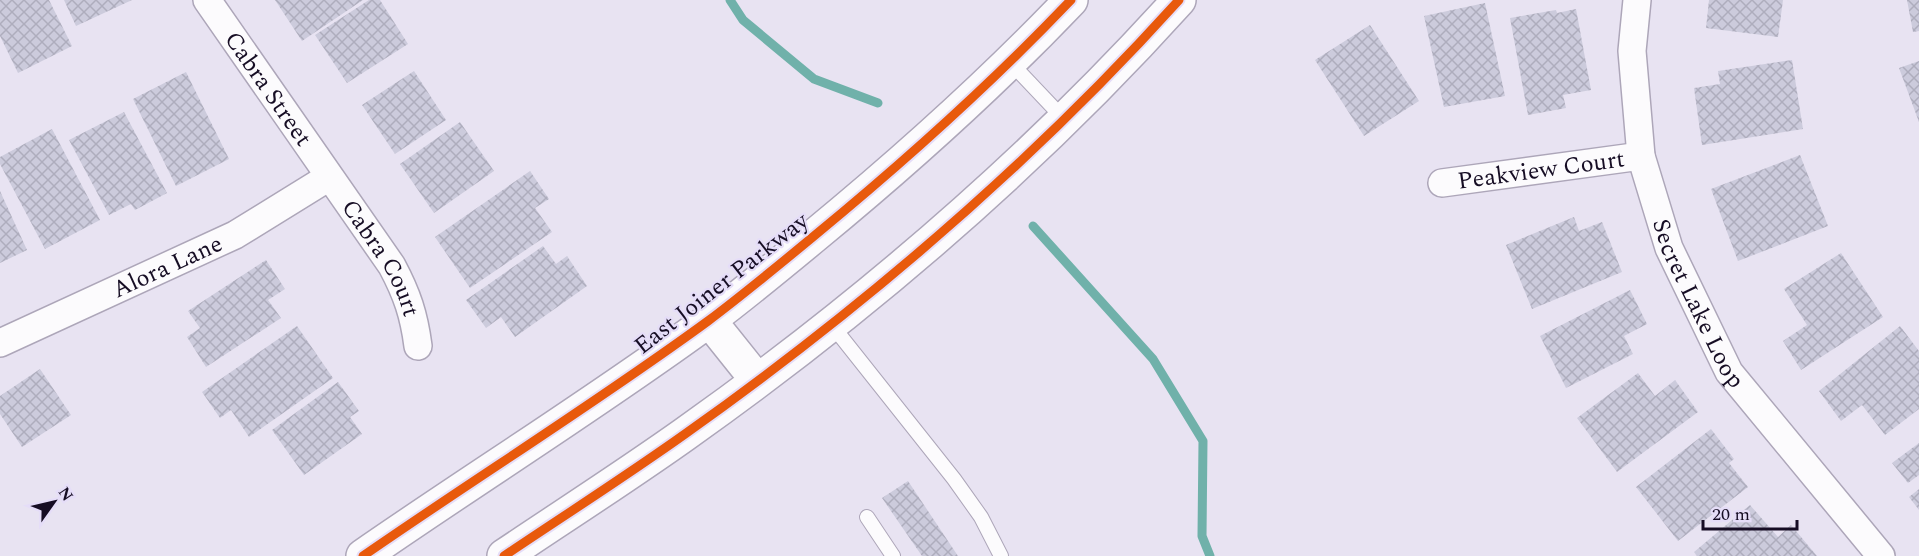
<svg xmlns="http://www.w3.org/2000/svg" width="1919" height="556" font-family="Spectral,serif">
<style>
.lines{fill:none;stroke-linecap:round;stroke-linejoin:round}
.stream{stroke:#70b1aa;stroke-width:9}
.building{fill:url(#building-cross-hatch)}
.lane-casing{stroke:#ada6b9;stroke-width:16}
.street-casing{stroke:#ada6b9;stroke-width:30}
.secondary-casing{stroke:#ada6b9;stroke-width:36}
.lane{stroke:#fcfbfd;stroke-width:14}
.street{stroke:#fcfbfd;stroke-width:27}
.secondary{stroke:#fcfbfd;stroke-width:33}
.cycleway-casing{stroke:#e5ddf8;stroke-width:13}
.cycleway{stroke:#e8590c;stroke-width:9}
.labels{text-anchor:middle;stroke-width:4.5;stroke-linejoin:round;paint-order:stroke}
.street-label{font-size:24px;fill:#160d24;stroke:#e5ddf8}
</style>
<defs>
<pattern id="building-cross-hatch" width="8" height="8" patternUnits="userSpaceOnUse" patternTransform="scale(1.5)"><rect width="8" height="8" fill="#cccbdc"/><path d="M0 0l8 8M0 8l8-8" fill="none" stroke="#aeadbd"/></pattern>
</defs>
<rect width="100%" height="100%" fill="#e8e3f2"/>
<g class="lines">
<!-- stream -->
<path class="stream" d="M730 0 743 20 814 79 878 103
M1033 226 1153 359 1203 441 1202 536 1210 556"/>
</g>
<!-- building -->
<path class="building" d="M0 0H49L72 46 18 73 0 36Z
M64 0H132L76 26Z
M275 0H363L302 41Z
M369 0H380L408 44 347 83 315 35Z
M1709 0H1783L1778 37 1706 28Z
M1907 0H1919V31L1913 32Z
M1485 3 1505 96 1444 107 1424 16Z
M1576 9 1591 90 1563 95 1566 108 1528 115 1510 18 1556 10 1557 13Z
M1370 25 1419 101 1364 136 1315 60Z
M1792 60 1803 129 1702 145 1694 88 1720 84 1718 71Z
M1919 61V122L1899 68Z
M414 71 446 120 395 154 362 105Z
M186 72 229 159 176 186 133 99Z
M124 112 167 193 135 210 131 204 109 215 69 140Z
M460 122 494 171 434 213 400 164Z
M52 129 100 220 45 249 0 164V157Z
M1800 155 1828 226 1738 261 1711 189Z
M530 171 549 199 535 208 552 232 470 288 435 237Z
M0 191 27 250 0 263Z
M1574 217 1579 231 1602 222 1622 272 1532 309 1506 245Z
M543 246 556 264 567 256 587 286 515 337 501 317 486 328 466 300Z
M1841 253 1883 317 1801 370 1783 341 1807 325 1784 289Z
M266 260 285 289 268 300 281 318 206 367 187 337 200 328 188 311Z
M1630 290 1647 324 1624 336 1633 354 1566 388 1540 336Z
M297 326 333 378 249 437 231 410 220 418 202 392Z
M1900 326 1919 351V409L1885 435 1862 405 1841 421 1819 391Z
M40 369 71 415 22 447 0 414V396Z
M1638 373 1655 396 1675 380 1698 412 1617 472 1577 418Z
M338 382 359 411 350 417 362 434 304 475 272 430Z
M1711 429 1734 459 1729 463 1748 487 1678 541 1636 487Z
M1919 443V475L1908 483 1892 463Z
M908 481 958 556H922L882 498Z
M1919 489V510L1909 497Z
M1750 505 1778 537 1791 525 1817 556H1697L1694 552Z"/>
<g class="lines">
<!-- lane casing -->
<g class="lane-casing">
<path id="lane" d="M1010 62 1064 119
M831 324 954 479 981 517 1001 556
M867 517 893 556"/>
</g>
<!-- street casing -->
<g class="street-casing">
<g id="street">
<path id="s1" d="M207 0 392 266C407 294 414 315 418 346"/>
<path id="s2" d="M1637 0 1632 51 1641 156 1669 248 1729 372 1881 556"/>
<path id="s3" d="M1442 183 1641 156"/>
<path id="s4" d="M0 343 235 235 329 177"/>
</g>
</g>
<!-- secondary casing -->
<g class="secondary-casing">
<path id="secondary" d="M709 320 757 380
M363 556C477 477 596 403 708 321 744 294 779 265 814 236 904 162 990 85 1071 0
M504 556C565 515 626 476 685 434 864 307 1032 163 1179 0"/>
</g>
<!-- lane -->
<use href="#lane" class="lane"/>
<!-- street -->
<use href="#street" class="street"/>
<!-- secondary -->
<use href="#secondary" class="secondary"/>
<!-- cycleway casing -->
<g class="cycleway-casing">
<path id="cycleway" d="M363 556C477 477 596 403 708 321 744 294 779 265 814 236 904 162 990 85 1071 0
M504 556C565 515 626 476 685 434 864 307 1032 163 1179 0"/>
</g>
<!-- cycleway -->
<use href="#cycleway" class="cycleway"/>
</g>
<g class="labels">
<!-- street labels -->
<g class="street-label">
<text dy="8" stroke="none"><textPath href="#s1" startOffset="108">Cabra Street</textPath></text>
<text dy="8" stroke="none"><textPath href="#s3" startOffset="100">Peakview Court</textPath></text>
<text dy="8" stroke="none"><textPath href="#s1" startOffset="312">Cabra Court</textPath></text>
<text dy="8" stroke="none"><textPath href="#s4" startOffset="184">Alora Lane</textPath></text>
<text transform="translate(721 283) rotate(-38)" y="8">East Joiner Parkway</text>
<text dy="8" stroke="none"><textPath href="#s2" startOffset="315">Secret Lake Loop</textPath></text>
</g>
</g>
<!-- north arrow -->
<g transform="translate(54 502) rotate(56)" stroke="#e5ddf8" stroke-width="4.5" paint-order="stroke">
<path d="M0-4.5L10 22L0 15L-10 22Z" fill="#160d24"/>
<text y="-9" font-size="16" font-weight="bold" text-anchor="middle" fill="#160d24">N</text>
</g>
<!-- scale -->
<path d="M1703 520v9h94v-9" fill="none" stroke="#160d24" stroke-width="3"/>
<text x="1712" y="520" font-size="18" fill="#160d24" stroke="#e5ddf8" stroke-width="4.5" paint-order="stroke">20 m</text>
</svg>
